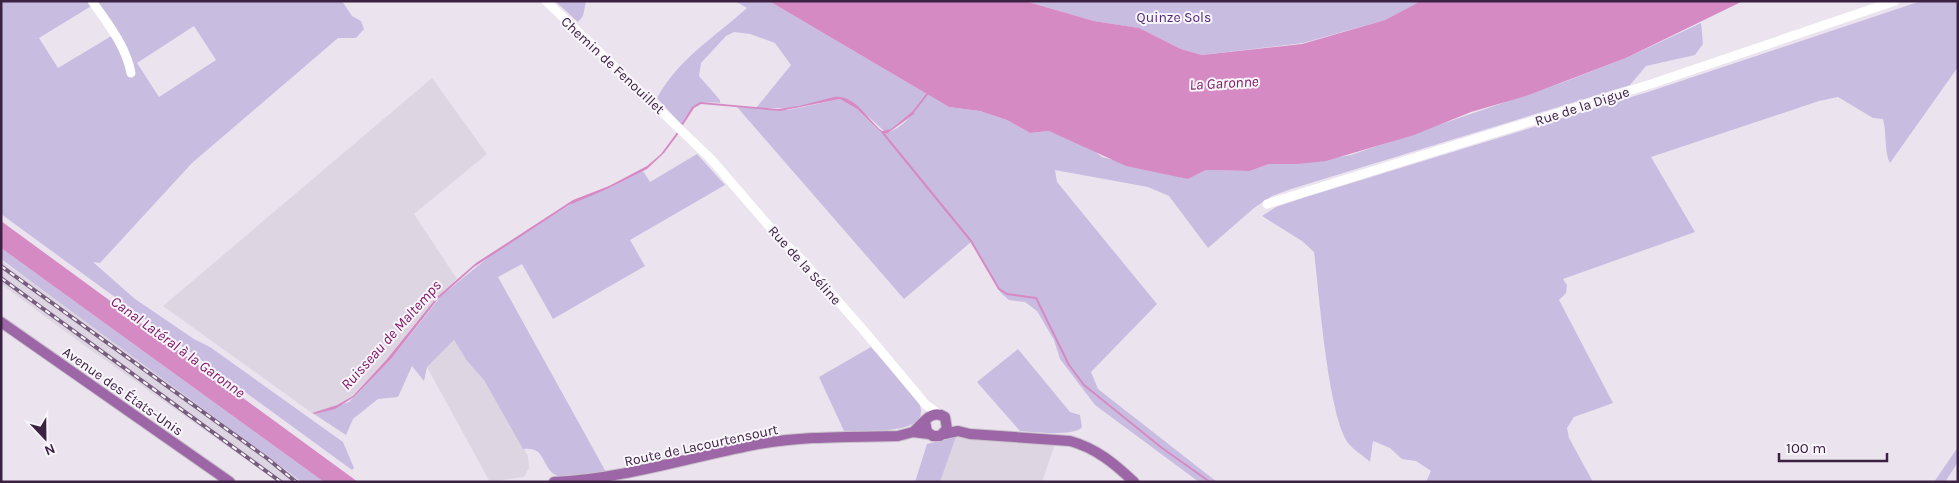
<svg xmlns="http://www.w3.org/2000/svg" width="1959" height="483" font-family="Karla,sans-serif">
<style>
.built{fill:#ded5e3}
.green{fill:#c9bce1;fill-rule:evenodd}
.water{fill:#d68ac4}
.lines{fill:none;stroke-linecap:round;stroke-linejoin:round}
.stream{stroke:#d68ac4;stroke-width:2}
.major-casing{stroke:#c8c1ca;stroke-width:12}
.minor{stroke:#fff;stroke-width:9}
.major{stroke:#9c66a7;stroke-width:10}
.rail-casing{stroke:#775d7d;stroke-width:4}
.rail{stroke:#f8f5fb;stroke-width:2;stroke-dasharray:5.5;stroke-linecap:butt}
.labels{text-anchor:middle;stroke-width:4;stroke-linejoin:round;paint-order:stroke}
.park-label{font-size:14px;fill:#50297c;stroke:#f8f5fb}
.street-label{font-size:14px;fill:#3c2242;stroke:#f8f5fb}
.water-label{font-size:15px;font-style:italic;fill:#831767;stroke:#f8f5fb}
</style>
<rect width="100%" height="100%" fill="#ebe4ef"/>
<!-- built -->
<path class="built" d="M432 78 487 154 414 214 457 279 437 297 387 359 353 396 337 405 312 413 163 306Z
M1 261 37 285 302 482H278L78 341 1 284Z
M454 340 467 361 484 379 528 456 529 468 524 477 490 482 427 367Z
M956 437 1055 444 1042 482H940Z"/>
<!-- green -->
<path class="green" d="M1 1H342L352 16 361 21 364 29 356 38H338L192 163 100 263 93 262 135 299 194 339 210 347 343 442 354 468 352 470 1 214ZM93 5 113 35 58 68 39 38ZM194 26 216 60 159 97 137 63Z
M555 1H586L583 16 578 22Z
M735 1H769L949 107 980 111 1007 120 1030 133 1049 131 1089 147 1102 157 1188 179 1206 170 1250 171 1269 164H1298L1351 155 1564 82 1626 58 1701 23 1703 44 1695 55 1646 66 1630 85 1291 189 1272 196 1254 208 1208 248 1169 196 1148 187 1055 170 1057 182 1157 304 1091 372 1098 389 1217 482H1199L1095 405 1060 359 1054 340 1037 311 1025 302 1009 300 1001 293 971 242 904 299 737 107 788 110 840 99 857 109 883 134C892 133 911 120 913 111L891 129 884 131 857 106 841 97 794 108H756L791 65 775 43 750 34 734 32 726 36 701 63 699 76 720 100V103C697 101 693 104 681 124L657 98C678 59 715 37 747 8Z
M1025 1H1422L1385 20 1303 43 1202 55 1181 49 1138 28 1094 21Z
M1921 1H1958V67L1890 163C1884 153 1887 134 1883 119L1873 118 1838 97 1819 101 1651 157 1695 232 1563 279 1567 285 1566 293 1559 300 1613 403 1574 417 1567 428 1569 438 1593 482H1426L1431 471 1416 461 1402 459 1390 448 1373 441 1370 462C1364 456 1355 451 1349 444 1328 419 1319 290 1314 252L1302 241 1262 216 1276 207 1306 197 1651 91Z
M697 154 725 185 630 240 645 266 553 319 522 264 498 277 606 472C595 473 568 479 558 476 540 469 548 446 523 449L484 380 467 361 454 340 427 367 424 381 412 366 398 397 378 399 353 419 346 435 314 414 349 402 391 359 442 295 495 252 576 201 605 190 643 171 650 182Z
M1 248 324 482H302L1 259Z
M871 347 917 399C939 437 866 430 844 431L819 377Z
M1018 349 1070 412 1080 415 1082 427C1074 437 1033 432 1020 431L977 382Z
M956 437 940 482H915L927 444Z
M1958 447V462L1945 482H1934Z"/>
<!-- water -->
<path class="water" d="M769 1H1025L1094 21 1139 28 1181 49 1202 55 1302 44 1385 20 1421 1H1743L1626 58 1526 96 1471 112 1414 135 1326 161 1298 164H1269L1250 171 1206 170 1188 179 1126 166 1049 131 1030 133 1007 120 980 111 949 107Z
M834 97C855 94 868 120 882 131L891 129 914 110V114L888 133 883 134 857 109 840 99 780 111 701 104 694 108 683 125 681 124 692 107 700 102 778 109 799 106Z
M678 131 679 133 664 153 647 169 605 190 569 205 474 267 438 299 391 359 354 397 335 409 314 414 312 413 337 405 353 396 387 359 437 297 476 263 573 200 609 186 647 166 661 154Z
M1 221 358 482H324L1 248Z"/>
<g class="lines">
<!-- stream -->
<path class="stream" d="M914 111 928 93
M883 133 971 241 999 289 1007 294 1036 298 1069 365 1084 385 1162 448 1210 482"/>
<!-- major casing -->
<g class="major-casing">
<path id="major" d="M1 322 230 482
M913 432C923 424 931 408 945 417L947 429 940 436H933L927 432 925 421
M944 434 958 431 970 434 1070 441C1096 448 1115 464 1134 482
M554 482C622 479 686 458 753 445 800 436 850 437 898 436L913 432 929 434"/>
</g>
<!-- minor -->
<path class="minor" d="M92 1C108 24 126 46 131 73
M546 1 711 159 781 240 802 260 865 332 926 405 939 414
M1267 204 1654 83 1895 1"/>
<!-- major -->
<use href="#major" class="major"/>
<!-- rail casing -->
<g class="rail-casing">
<path id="rail" d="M1 266 268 459 296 482
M1 278 281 482"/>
</g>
<!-- rail -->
<use href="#rail" class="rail"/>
</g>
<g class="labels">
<!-- park labels -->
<g class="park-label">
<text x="1174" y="22">Quinze Sols</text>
</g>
<!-- street labels -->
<g class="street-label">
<text transform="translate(613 65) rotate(43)" y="5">Chemin de Fenouillet</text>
<text transform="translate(1582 106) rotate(-18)" y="5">Rue de la Digue</text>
<text transform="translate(805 265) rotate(48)" y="5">Rue de la Séline</text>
<text transform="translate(123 391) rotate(35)" y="5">Avenue des États-Unis</text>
<text transform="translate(701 445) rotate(-12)" y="5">Route de Lacourtensourt</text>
</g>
<!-- water labels -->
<g class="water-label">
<text transform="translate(1224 83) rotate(-3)" y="5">La Garonne</text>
<text transform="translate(391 335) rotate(-48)" y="5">Ruisseau de Maltemps</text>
<text transform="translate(178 347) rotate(36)" y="5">Canal Latéral à la Garonne</text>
</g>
</g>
<!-- border -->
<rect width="1959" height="483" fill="none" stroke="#3c2242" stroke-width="5"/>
<!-- north arrow -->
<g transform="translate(45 438) rotate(158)" stroke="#f8f5fb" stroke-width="4" paint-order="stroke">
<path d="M0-4L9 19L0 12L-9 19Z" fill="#3c2242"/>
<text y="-8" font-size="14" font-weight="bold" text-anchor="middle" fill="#3c2242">N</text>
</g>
<!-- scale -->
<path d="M1779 453v8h108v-8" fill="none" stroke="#3c2242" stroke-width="2.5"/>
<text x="1786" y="453" font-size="15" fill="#3c2242" stroke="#f8f5fb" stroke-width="4" paint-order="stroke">100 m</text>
</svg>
